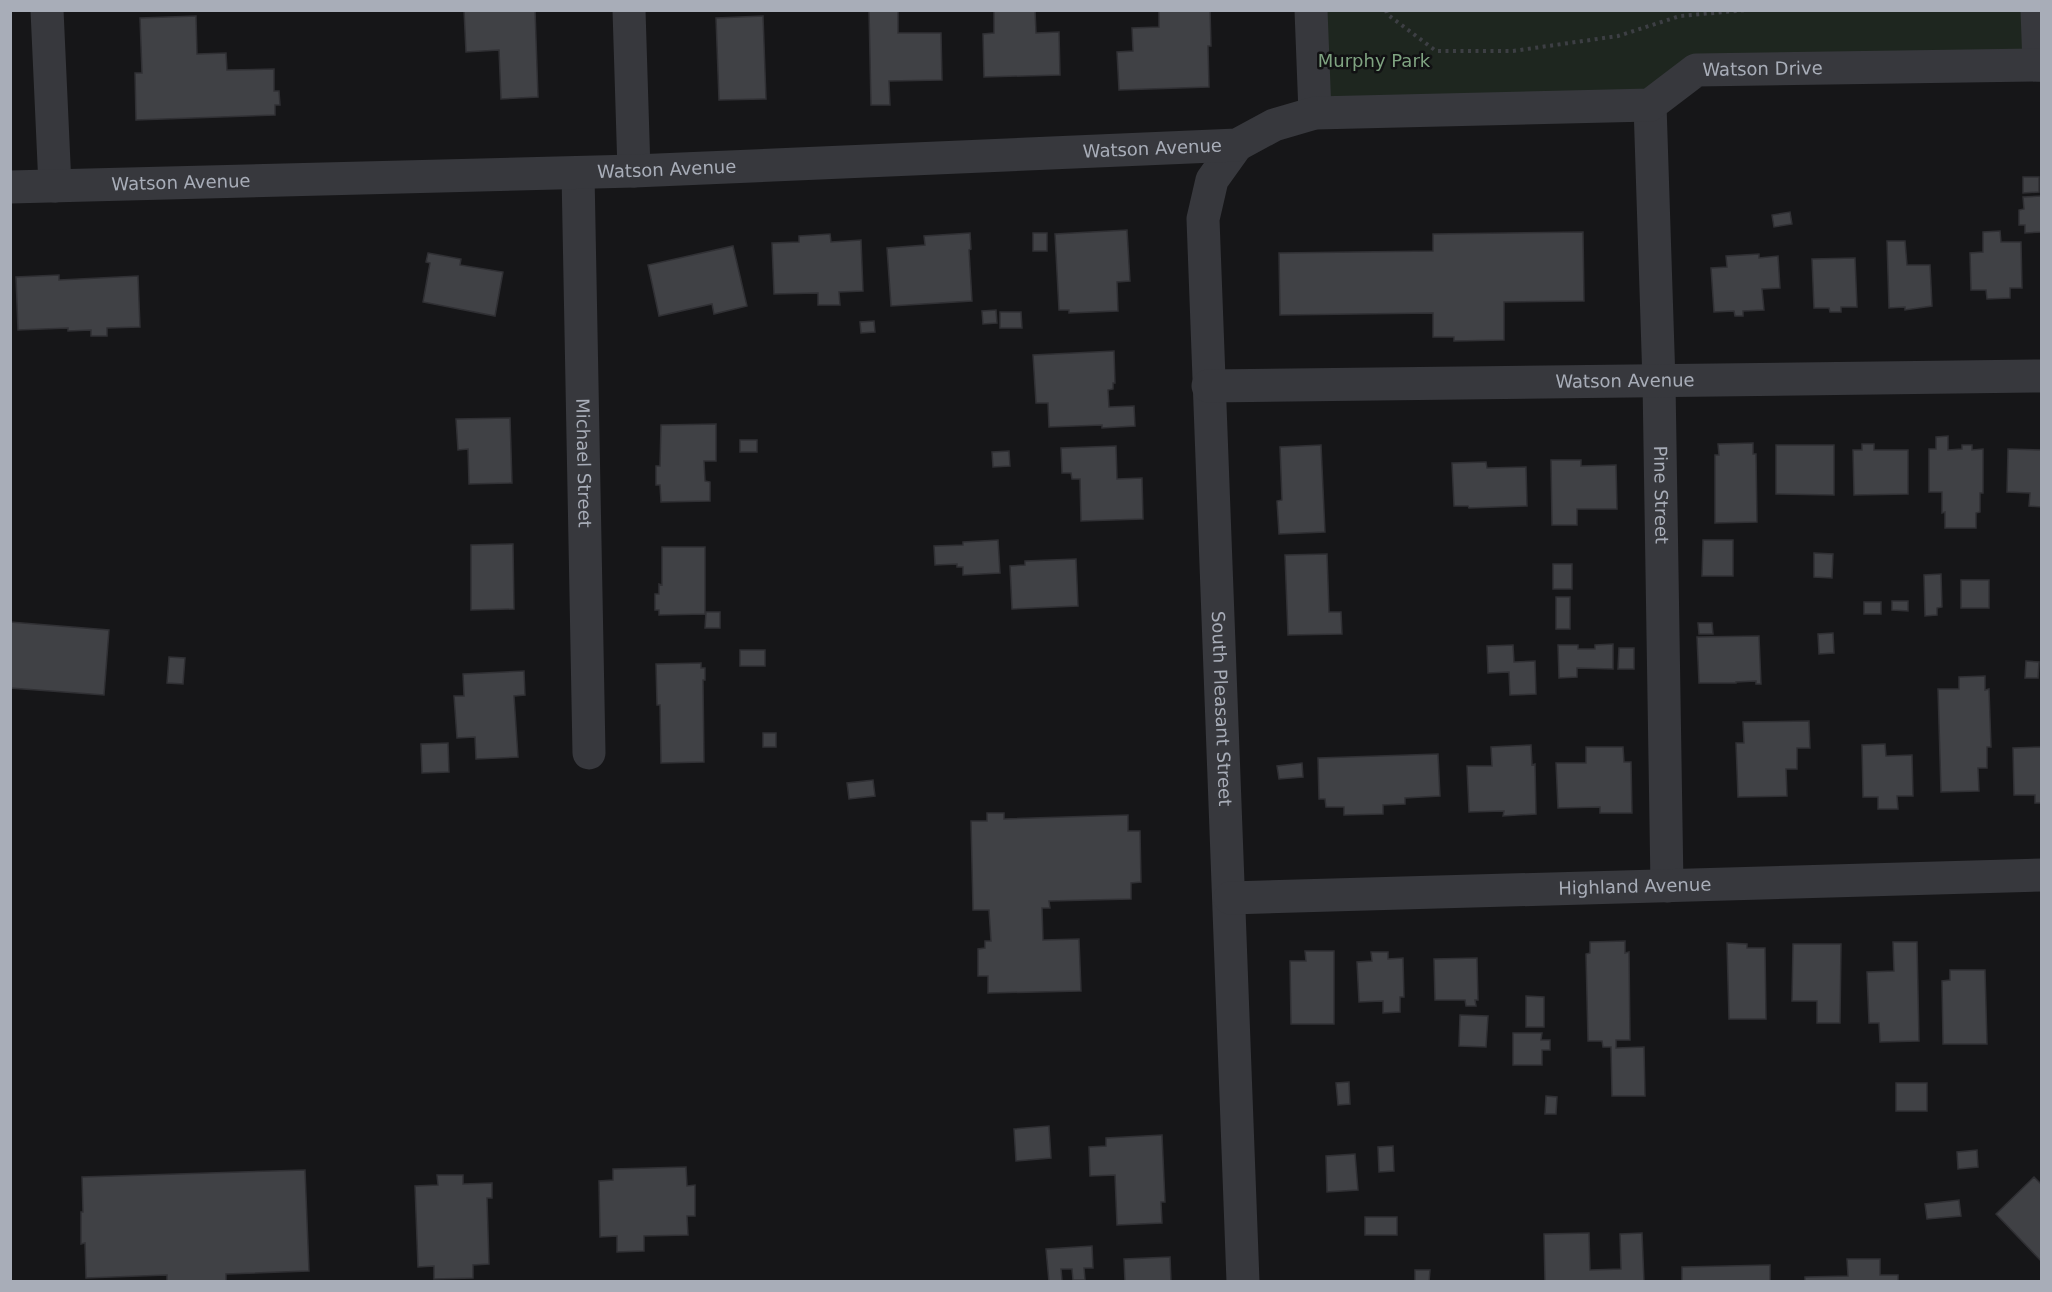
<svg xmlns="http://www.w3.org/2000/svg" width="2052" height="1292" font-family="'DejaVu Sans',sans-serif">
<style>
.green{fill:#1e261f}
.building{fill:#404145;stroke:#303034;stroke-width:1.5}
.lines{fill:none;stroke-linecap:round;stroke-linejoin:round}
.path{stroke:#3d3f44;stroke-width:4;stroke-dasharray:3 4.5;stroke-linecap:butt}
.minor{stroke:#37383d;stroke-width:33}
.labels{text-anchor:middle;stroke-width:5;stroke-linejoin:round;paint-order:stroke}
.park-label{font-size:18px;fill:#7fa381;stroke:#111113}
.street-label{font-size:18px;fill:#a8adb8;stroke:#111113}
</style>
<rect width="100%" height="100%" fill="#161618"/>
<!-- green -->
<path class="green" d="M1311 11H2041V65L1696 70 1650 105 1315 113Z"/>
<!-- building -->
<path class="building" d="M464 10H535L538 97 501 99 499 50 466 52Z
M869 10H898V33H941L942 80 889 81 890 105H871Z
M994 10H1035L1036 33 1059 32 1060 75 984 77 983 34 994 33Z
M1159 10H1210L1211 46H1208L1209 87 1119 90 1117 52 1133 51 1132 28 1159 27Z
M196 16 197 54 226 53 227 70 274 69V91H279L280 105H275V115L136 120 135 73H142L140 18Z
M763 16 766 99 719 100 716 18Z
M2023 177H2039V192L2023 193Z
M2042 196V232L2025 233V225H2019V210L2024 209 2023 197Z
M1790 212 1792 224 1774 227 1772 215Z
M1127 230 1130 281 1117 282 1118 311 1069 313V310H1059L1055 234Z
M2000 231 2001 242H2021L2022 288H2010V298L1987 299 1986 290H1971L1970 253 1983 252V232Z
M1583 232 1584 301 1504 302V340L1454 341V337H1433V313L1280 315 1279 253 1433 251V234Z
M970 233 971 249 969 250 972 301 891 306 887 248 925 245 924 236Z
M1033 233H1047V251H1033Z
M830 234 831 242 861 240 863 291 839 292 840 305H818V293L774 294 772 243 799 242V236Z
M1887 241H1905L1907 265H1930L1932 306 1905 310V307L1889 308Z
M733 246 747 306 714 314 712 304 659 316 648 265Z
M428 253 461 259 460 265 503 272 495 316 423 302 430 263 426 262Z
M1759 254V258L1778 256 1780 288 1762 289 1764 310 1743 311V316H1735L1734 311 1714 312 1711 268 1727 267 1726 256Z
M1855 258 1857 307H1841V312H1830L1829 308H1814L1812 259Z
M59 275V280L138 276 140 327 107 328V336H91V330L68 331V328L18 330 16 277Z
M996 310 997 323 983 324 982 311Z
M1000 312H1021L1022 328H1000Z
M874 321 875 332 861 333 860 322Z
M1114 351 1115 383H1113V389L1108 390 1109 407 1134 406 1135 426 1102 428V425L1049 427 1048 403H1036L1033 355Z
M510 418 512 483 469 484 468 449 458 450 456 419Z
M716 424V461H704L705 481 710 482V501L661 502 660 485H656V466H660L661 425Z
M1948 436V450L1962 449V445H1972V450L1983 449V493H1980V512L1976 513V528H1945V512L1942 513V492H1929V449H1936V437Z
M740 440H757V452H740Z
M1753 443V454H1756L1757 522 1715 523V455H1719L1718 444Z
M1862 444H1874V450H1908V494L1854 495 1853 450H1862Z
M1321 445 1325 532 1279 534 1277 501 1282 500 1280 447Z
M1776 445H1834V495L1776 494Z
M1116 446 1117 479 1142 478 1143 519 1081 521 1080 479H1072L1071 473H1062L1061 448Z
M2008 449 2042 450V507L2029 506 2030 493 2007 492Z
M1009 451 1010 466 993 467 992 452Z
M1551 460H1581V466L1616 465 1617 509H1577V525H1552Z
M1486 462 1487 468 1526 467 1527 506 1469 508 1468 506H1454L1452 463Z
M998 540 1000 573 963 575V567H957V564L935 565 934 546 963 545V542Z
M1703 540H1733V576H1702Z
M513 544 514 609 471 610V545Z
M662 547H705V614L659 615V610H655V594H659V584L662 585Z
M1814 553 1833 554 1832 578 1814 577Z
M1327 554 1329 612H1341L1342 634 1288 635 1285 555Z
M1076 559 1078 606 1012 609 1010 566 1025 565V561Z
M1553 564H1572V589H1553Z
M1941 574 1942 607 1937 608V615L1925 616 1924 575Z
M1961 580H1989V608H1961Z
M1556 597H1570V629H1556Z
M1892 601H1908V611L1892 610Z
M1864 602H1881V614H1864Z
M706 612H720V628H705Z
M10 622 109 630 104 695 10 688Z
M1698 623H1712L1713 634H1699Z
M1833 633 1834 653 1819 654 1818 634Z
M1759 636 1761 684H1756V681L1736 682V683H1699L1697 637Z
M1613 644V669L1577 668V677L1559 678 1558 645H1578V649H1595V645Z
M1513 645 1514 662 1535 661 1536 694 1510 695 1509 672 1488 673 1487 646Z
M1619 648H1634V669H1618Z
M740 650H765V666H740Z
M169 657 185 658 183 684 167 683Z
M2026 661 2039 662 2038 678H2025Z
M701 663V668H705V680H703L704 762 661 763 660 705H657L656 664Z
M524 671 525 695 514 696 518 757 476 759 475 737 457 738 454 696H464L463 674Z
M1985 676V690L1989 689 1991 747H1987V768H1978L1979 791 1941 792 1938 689H1959V677Z
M1809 721 1810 748H1797V769H1786L1787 796 1738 797 1736 743H1744L1743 722Z
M763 733H776V747H763Z
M448 743 449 772 422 773 421 744Z
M1885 744 1886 756 1912 755 1913 796H1897L1898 809H1878V797H1863L1862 745Z
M1531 745 1532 765 1535 764 1536 814 1503 816 1504 811 1469 812 1467 766H1492L1491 747Z
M1586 747H1623L1624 762H1631L1632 813H1600V807L1558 808 1556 763H1586Z
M2042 747V803H2035V795H2014L2013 748Z
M1438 754 1440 796 1405 798V804L1383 805V814L1344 815V807H1326L1325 799H1319L1318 758Z
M1302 763 1303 777 1279 779 1277 766Z
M873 780 875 796 849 799 847 783Z
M987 813H1004V819L1128 815V831H1140L1141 882 1131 883V899L1049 901 1050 908H1042L1043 940 1079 939 1081 991 988 993V976H978V949L985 948V941H991L989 910H973L971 821H987Z
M1625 941V953L1629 952 1630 1040H1616V1048L1644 1047 1645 1096H1612L1611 1047H1603L1602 1041H1588L1586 954 1590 953V942Z
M1893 942H1917L1919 1041 1880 1042 1879 1023H1869L1867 972 1894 971Z
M1727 943 1747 944V948H1765L1766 1019H1729Z
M1793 944H1841L1840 1023H1817V1001H1792Z
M1305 951H1334V1024H1291L1290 961H1306Z
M1371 952H1388V959L1403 958 1404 997H1400V1012L1383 1013V1001L1359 1002 1357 962 1372 961Z
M1477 958 1478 1000H1475L1476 1006H1466L1465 1000H1435L1434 959Z
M1950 970H1985L1987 1044H1943L1942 981 1950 980Z
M1526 996 1544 997V1027H1526Z
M1460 1015 1488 1016 1486 1047 1459 1046Z
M1513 1033H1542L1541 1040H1550V1050H1542V1065H1513Z
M1349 1082 1350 1104 1338 1105 1336 1083Z
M1896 1083H1927V1111H1896Z
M1546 1096 1557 1097 1556 1114H1545Z
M1049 1126 1051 1158 1016 1161 1014 1129Z
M1162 1135 1165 1202H1161L1162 1223 1117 1225 1115 1175 1090 1176 1089 1147 1106 1146V1138Z
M1393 1146 1394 1171 1379 1172 1378 1147Z
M1977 1150 1978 1167 1958 1169 1957 1152Z
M1355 1154 1358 1190 1327 1192 1326 1156Z
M686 1167 687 1186 695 1185V1216H687L688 1235 644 1236V1251L617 1252V1236L600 1237 599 1181 613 1180V1169Z
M305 1170 309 1271 226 1274V1282H167V1275L86 1278 85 1243 81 1244V1212H83L82 1177Z
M437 1175H463V1184L492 1183V1198H487L489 1264 473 1265V1278L434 1279V1266L418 1267 415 1186 438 1185Z
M2034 1177 2042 1185V1262L1996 1214Z
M1959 1200 1961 1216 1927 1219 1925 1204Z
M1365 1217H1397V1235H1365Z
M1589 1233 1590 1270 1621 1269 1620 1234 1642 1233 1644 1282H1545L1544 1234Z
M1092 1246 1093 1268H1084L1085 1280H1073L1072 1269H1061L1062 1281 1049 1282 1046 1249Z
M1170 1257 1171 1282H1125L1124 1259Z
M1847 1259H1880V1275H1898V1282H1805V1277L1848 1276Z
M1770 1265V1282H1682V1267Z
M1415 1270H1430L1429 1282H1415Z"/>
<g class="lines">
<!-- path -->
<path class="path" d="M1386 10 1387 14 1436 51H1513L1618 36 1680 16 1747 10"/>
<!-- minor -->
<g class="minor">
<path d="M47 10 55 186"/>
<path d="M629 10 634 171"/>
<path d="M1311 10 1315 113"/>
<path d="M2037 10 2039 65"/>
<path id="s1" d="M1650 105 1659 382 1667 886"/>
<path id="s2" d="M1237 145 1212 180 1203 219 1243 1282"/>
<path id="s3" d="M578 173 589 753"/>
<path id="s4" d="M10 187 634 171 1237 145 1274 125 1315 113 1650 105 1696 70 2042 65"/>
<path id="s5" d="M1208 386 2042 376"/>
<path id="s6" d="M1230 898 2042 875"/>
</g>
</g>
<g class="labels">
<!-- park labels -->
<g class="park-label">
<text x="1374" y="67">Murphy Park</text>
</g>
<!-- street labels -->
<g class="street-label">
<text dy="6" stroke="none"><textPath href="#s4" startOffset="1772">Watson Drive</textPath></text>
<text dy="6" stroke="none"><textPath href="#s4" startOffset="1143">Watson Avenue</textPath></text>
<text dy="6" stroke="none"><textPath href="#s4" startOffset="657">Watson Avenue</textPath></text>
<text dy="6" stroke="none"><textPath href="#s4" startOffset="171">Watson Avenue</textPath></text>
<text dy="6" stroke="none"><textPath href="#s5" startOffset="417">Watson Avenue</textPath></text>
<text dy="6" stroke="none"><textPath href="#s3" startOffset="290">Michael Street</textPath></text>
<text dy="6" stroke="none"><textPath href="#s1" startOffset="390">Pine Street</textPath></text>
<text dy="6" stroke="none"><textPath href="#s2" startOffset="573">South Pleasant Street</textPath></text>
<text dy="6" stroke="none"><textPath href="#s6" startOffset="405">Highland Avenue</textPath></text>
</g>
</g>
<!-- border -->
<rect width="2052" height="1292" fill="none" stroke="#a8adb8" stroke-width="24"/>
</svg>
